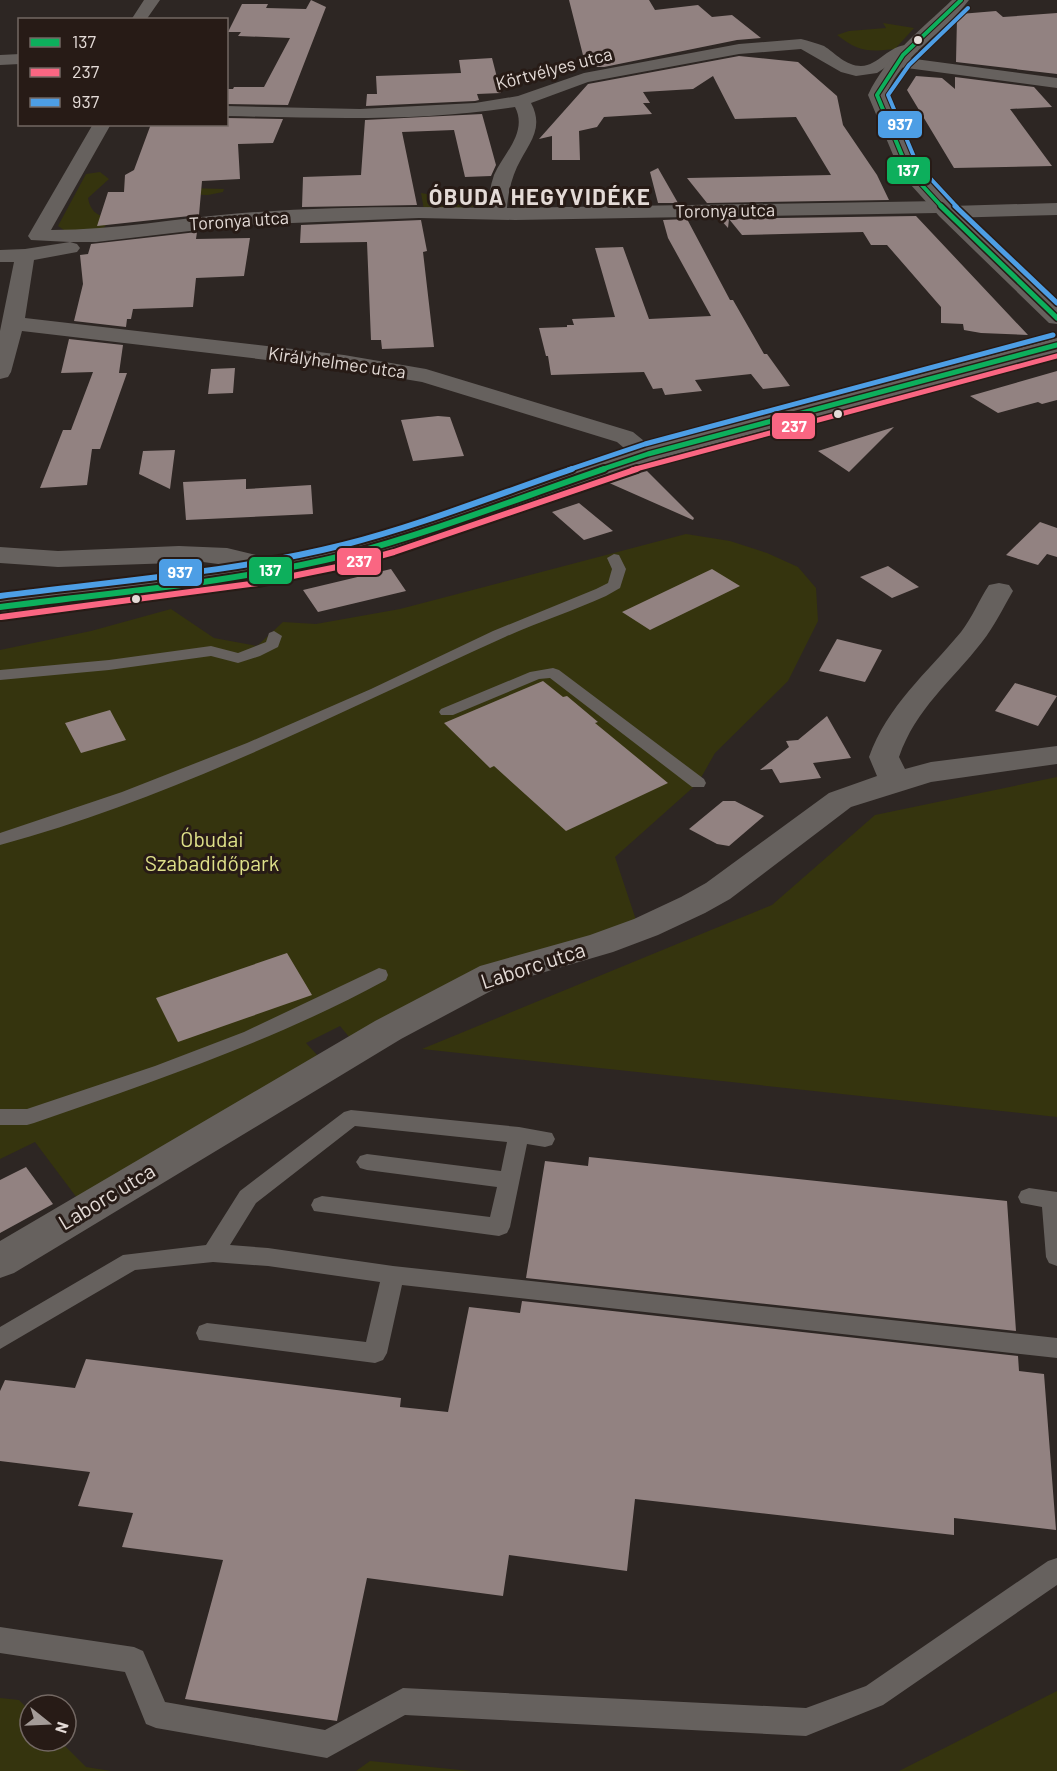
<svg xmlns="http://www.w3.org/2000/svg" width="1057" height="1771" font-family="Barlow,sans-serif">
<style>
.green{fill:#35340e}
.building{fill:#928281}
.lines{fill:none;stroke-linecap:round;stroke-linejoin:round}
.service{fill:#66615e;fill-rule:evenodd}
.minor{fill:#66615e;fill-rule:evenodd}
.tertiary{fill:#66615e;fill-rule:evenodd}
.bus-1-far2-casing{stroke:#271b16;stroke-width:6}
.bus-1-far1-casing{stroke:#271b16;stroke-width:8}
.bus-1-casing{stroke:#271b16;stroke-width:10}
.bus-2-far1-casing{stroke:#271b16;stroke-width:8}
.bus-2-casing{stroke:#271b16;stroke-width:10}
.bus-3-far2-casing{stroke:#271b16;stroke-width:6}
.bus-3-far1-casing{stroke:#271b16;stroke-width:8}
.bus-3-casing{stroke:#271b16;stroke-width:10}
.bus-1-far2{stroke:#0daf5c;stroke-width:4}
.bus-1-far1{stroke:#0daf5c;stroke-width:5}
.bus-1{stroke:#0daf5c;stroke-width:6}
.bus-2-far1{stroke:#fa6682;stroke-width:5}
.bus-2{stroke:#fa6682;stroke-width:6}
.bus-3-far2{stroke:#4d9ee5;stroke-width:4}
.bus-3-far1{stroke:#4d9ee5;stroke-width:5}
.bus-3{stroke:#4d9ee5;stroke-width:6}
.bus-dot{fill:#e4dbd7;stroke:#271b16;stroke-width:2}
.labels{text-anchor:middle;stroke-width:6;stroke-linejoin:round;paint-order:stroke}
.far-street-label{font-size:18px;fill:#e4dbd7;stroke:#271b16}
.park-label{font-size:21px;fill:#dee089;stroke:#271b16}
.street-label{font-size:21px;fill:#e4dbd7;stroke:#271b16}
.far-district-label{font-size:22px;font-weight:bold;letter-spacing:1.5px;fill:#e4dbd7;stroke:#271b16}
.line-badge{stroke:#271b16;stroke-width:2}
.badge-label{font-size:16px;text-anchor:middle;font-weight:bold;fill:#fff}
</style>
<rect width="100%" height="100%" fill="#2d2623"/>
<!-- green -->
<path class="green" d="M883 23 914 28 895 49C868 52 859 52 837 35L849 31 886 28Z
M100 172 109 179 88 198C90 210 96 215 107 218L187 188 224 189 223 192 208 195 176 194 113 217 99 233 67 232 58 226 86 174Z
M421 193 449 198 480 193 481 201H491L490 206 424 210Z
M686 534 730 541 767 553 798 567 816 588 818 621 788 681 715 753 698 783 615 857 636 920 350 1038 340 1026 306 1043 318 1056 77 1198 35 1142 0 1159V650L91 631 171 609 214 638 257 646 283 622 316 624 400 609Z
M1057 777V1117L422 1049 772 905 875 815Z
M1057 1691V1771H899Z
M0 1698 19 1700 30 1711V1741H60L86 1767 111 1771H0Z
M370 1761 471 1771H356Z"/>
<!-- building -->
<path class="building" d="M311 0 326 7 288 105 226 104V89H233L234 87H264L290 38 238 36 241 32H228L242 4H268L266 8 306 9Z
M569 0H649L655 10 698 5 712 17 732 15 761 38 737 40 604 67H586Z
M996 11 1003 17 1057 13V74L956 62 957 17 960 14Z
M739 56 798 62 837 96 843 125 877 175 889 200 707 203 687 178 831 175 796 117 735 119 713 76 693 89 643 92 650 103H643L652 114 604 117 597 127 579 131 580 160H552V136L539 139 588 84Z
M492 58 501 93 477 94 479 100 475 101 366 106 367 94H377L376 76 461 73 459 60Z
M916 76 942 78 955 89V77L1034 87 1052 107 1010 109 1052 166 954 168 907 90Z
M482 114 496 165 491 176 465 177 454 130 402 132 417 205 302 207 303 177 361 175 365 120Z
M226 118 283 119 273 143 238 144 240 179 202 181 199 215 97 226 108 192H124L125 175 134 170 151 124H226Z
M658 168 678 203H658L650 172Z
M916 216 1028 335 981 333 964 330 963 324 941 323V307L887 245H871L863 232 742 235 729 219 728 228 720 219Z
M687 219 730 300H733L764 354H767L790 386 763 389 751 374 695 380 702 391 665 395 662 388 653 389 644 372 551 375 548 356H546L539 328 567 327V325H574L572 319 615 317 595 248 623 247 649 319 711 316 668 238 663 220Z
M421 220 427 251 423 252 434 347 382 349 381 340H371L367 242 300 243 301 225Z
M197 232 196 239 250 238 244 276 196 278 193 307 133 309 131 319H127L126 327 74 321 83 284 80 255 88 254 91 244Z
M69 339 123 345 119 373H127L100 449H92L87 485 40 488 63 430H71L93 372 61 373Z
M235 368 233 393 208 394 211 369Z
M1057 371V400L1042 404 1038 402 998 413 970 396Z
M438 416 450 417 464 456 413 461 401 420Z
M894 427 849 472 818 451Z
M175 450 170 489 139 474 143 451Z
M647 471 694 518 693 520 607 482Z
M246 479V489L311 485 313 514 186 520 183 482Z
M579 503 613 531 584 540 552 512Z
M1040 522 1057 528V557L1047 554 1038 565 1006 555Z
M888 566 919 587 892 598 860 577Z
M391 569 406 591 318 612 303 590Z
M712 569 740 586 650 630 622 612Z
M837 639 882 650 865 682 819 671Z
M543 681 563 697 567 696 598 722 595 723 668 783 566 831 494 766 490 768 444 723Z
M1015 683 1057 696 1038 726 995 711Z
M110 710 126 740 81 753 65 723Z
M827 716 851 758 813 763 821 778 780 783 772 769 760 770 789 747 786 741 798 740Z
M723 801H735L764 816 729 846 717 844 689 829Z
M287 953 312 995 178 1042 156 998Z
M589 1157 1007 1201 1016 1331 526 1278 545 1161 588 1166Z
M26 1167 53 1204 0 1233V1180Z
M522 1301 1018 1356 1019 1371 1044 1374 1056 1530 954 1518V1535L635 1499 627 1571 509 1555 503 1596 367 1578 337 1721 185 1699 223 1560 122 1547 133 1513 78 1506 90 1472 0 1461V1391L5 1380 75 1388 86 1359 401 1398 400 1407 448 1412 469 1307 520 1313Z"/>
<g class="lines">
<!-- service -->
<path class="service" d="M614 554 619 555 626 569 620 588 606 596C573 611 538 622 505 637 339 712 177 797 0 845V833L122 792 247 743 371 689 493 631 596 589 608 583 612 569 607 558Z
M274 631 282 636 278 647 260 656 238 663 211 656 109 670 0 680V670L109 660 211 646 238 653 266 642 269 633Z
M553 668 559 670 704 779 706 783 704 787H692L550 678 539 679 453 715H441L439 712 441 709 530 672Z
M379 968 386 970 388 975 386 980C274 1041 155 1081 34 1123L27 1125H0V1109H27L155 1066 244 1032Z
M351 1110 519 1127 552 1133 555 1139 552 1145 545 1147 527 1144 510 1227 507 1233 499 1236 314 1211 311 1205 314 1199 322 1196 490 1217 497 1187 367 1170 360 1168 356 1162 360 1156 367 1154 501 1171 507 1142 355 1126 256 1203 230 1245 268 1248 393 1266 1057 1338V1358L402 1285 387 1353 383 1360 375 1363 199 1340 196 1333 199 1326 207 1323 366 1342 380 1282 268 1266 213 1262 135 1270 0 1349V1327L123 1255 206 1245 240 1191 344 1112Z
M1029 1188 1057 1192V1266L1049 1263 1046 1257 1042 1207 1021 1203 1018 1197 1021 1191Z
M1057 1558V1585L883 1705 806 1736 405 1715 327 1758 156 1728 146 1724 125 1672 0 1653V1627L134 1647 143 1651 165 1702 325 1730 403 1688 806 1708 866 1686 1048 1561Z"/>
<!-- minor -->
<path class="minor" d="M144 0H160L146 20H131Z
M801 39C809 41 816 43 824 46 835 53 846 66 861 66 881 66 891 39 917 46L919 49 917 52 900 57 1057 78V88L899 67 892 63 877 73 856 76 841 72 801 49 739 54 588 82 531 103C545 129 528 144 517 167 511 180 508 194 507 208L942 201 951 206 1057 203V215L946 218 937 213 515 220 419 218 241 225 96 242H70L77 244 80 248 77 252 34 260 25 318 344 355 426 369 633 432 660 454 657 459C640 463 629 452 617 442L422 382 344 369 22 331 11 372 8 377 0 379V331L14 262H0V250L25 249 70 242 31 240 28 236 93 124H111L51 230C116 230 178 218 242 213 323 207 406 206 488 208 489 197 490 186 494 175 504 153 528 132 515 107 420 122 323 118 226 116V106L360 109 475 103 518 96 584 73 739 44Z
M20 54V64L0 65V55Z
M179 546 227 548 260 556 270 573 266 579 257 581 248 579 241 567 203 562 58 567 0 563V547L58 551Z
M999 583 1009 585 1013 591C1003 608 994 627 982 642 951 682 916 708 899 757L905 769 931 762 1057 746V764L931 782 851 807 730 899 705 913 658 935 613 952 504 984 401 1039 14 1273 0 1278V1241L375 1021 480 966 590 935 634 919 681 897 706 883 829 793 877 776 869 757C887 706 927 673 961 632 972 618 979 600 989 585Z"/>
<!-- tertiary -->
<path class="tertiary" d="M952 0H969C943 34 903 54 886 95L917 168 953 208 1057 306V324L1049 323 939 216 901 174 868 95C886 56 922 29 952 0Z
M1057 338V353L1052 355 657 459 400 548 344 563 257 581 0 615V599C128 582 257 571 382 536L639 449Z"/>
<!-- bus-1-far2 casing -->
<g class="bus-1-far2-casing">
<path id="bus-1-far2" d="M942 207 908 170 877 95 903 55 961 0"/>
</g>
<!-- bus-1-far1 casing -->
<g class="bus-1-far1-casing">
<path id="bus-1-far1" d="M941 206 1057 318
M600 470 648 454 1057 345"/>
</g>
<!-- bus-1 casing -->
<g class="bus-1-casing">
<path id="bus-1" d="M0 607C115 592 233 583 346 555 433 532 519 498 604 469"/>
</g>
<!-- bus-2-far1 casing -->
<g class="bus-2-far1-casing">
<path id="bus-2-far1" d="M632 470 1057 356"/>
</g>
<!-- bus-2 casing -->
<g class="bus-2-casing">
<path id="bus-2" d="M1 617 258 583 347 565 394 552 637 469"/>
</g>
<!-- bus-3-far2 casing -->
<g class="bus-3-far2-casing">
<path id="bus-3-far2" d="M957 207 917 164 888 95 909 65 968 8"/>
</g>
<!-- bus-3-far1 casing -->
<g class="bus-3-far1-casing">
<path id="bus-3-far1" d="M955 206 1057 303
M568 470 645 444 1053 335"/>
</g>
<!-- bus-3 casing -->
<g class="bus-3-casing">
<path id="bus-3" d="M0 596C114 581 231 573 343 545 421 525 496 495 572 469"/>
</g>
<!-- bus-1-far2 -->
<use href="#bus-1-far2" class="bus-1-far2"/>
<!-- bus-1-far1 -->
<use href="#bus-1-far1" class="bus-1-far1"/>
<!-- bus-1 -->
<use href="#bus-1" class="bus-1"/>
<!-- bus-2-far1 -->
<use href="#bus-2-far1" class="bus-2-far1"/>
<!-- bus-2 -->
<use href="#bus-2" class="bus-2"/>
<!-- bus-3-far2 -->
<use href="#bus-3-far2" class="bus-3-far2"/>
<!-- bus-3-far1 -->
<use href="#bus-3-far1" class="bus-3-far1"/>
<!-- bus-3 -->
<use href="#bus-3" class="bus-3"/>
</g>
<!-- markers -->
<g class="bus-dot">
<circle cx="918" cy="40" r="5"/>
<circle cx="838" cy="414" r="5"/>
<circle cx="136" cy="599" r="5"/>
</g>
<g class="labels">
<!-- far-street labels -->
<g class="far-street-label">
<text transform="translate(554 69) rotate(-15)" y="6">Körtvélyes utca</text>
<text transform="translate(725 211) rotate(-1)" y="6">Toronya utca</text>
<text transform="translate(239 221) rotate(-4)" y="6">Toronya utca</text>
<text transform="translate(337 363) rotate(8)" y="6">Királyhelmec utca</text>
</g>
<!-- park labels -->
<g class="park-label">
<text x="212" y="847">Óbudai<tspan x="212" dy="24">Szabadidőpark</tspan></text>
</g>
<!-- street labels -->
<g class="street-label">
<text transform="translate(533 966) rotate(-18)" y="7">Laborc utca</text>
<text transform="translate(107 1197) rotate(-31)" y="7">Laborc utca</text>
</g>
<!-- far-district labels -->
<g class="far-district-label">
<text x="540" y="205">ÓBUDA HEGYVIDÉKE</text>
</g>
</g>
<g class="line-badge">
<rect x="877" y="110" width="46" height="29" rx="6" fill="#4d9ee5"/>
<rect x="886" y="156" width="45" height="29" rx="6" fill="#0daf5c"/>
<rect x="771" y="412" width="45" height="28" rx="6" fill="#fa6682"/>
<rect x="336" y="547" width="46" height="29" rx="6" fill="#fa6682"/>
<rect x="248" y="556" width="45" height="29" rx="6" fill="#0daf5c"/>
<rect x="158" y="558" width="45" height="29" rx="6" fill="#4d9ee5"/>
</g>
<g class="badge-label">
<text x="900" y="130">937</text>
<text x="908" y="176">137</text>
<text x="794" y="432">237</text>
<text x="359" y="567">237</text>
<text x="270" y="576">137</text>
<text x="180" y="578">937</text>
</g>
<!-- legend -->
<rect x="18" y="18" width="210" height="108" fill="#271b16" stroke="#736863" stroke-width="1.5"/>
<rect x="30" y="38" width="30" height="9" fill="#0daf5c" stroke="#736863" stroke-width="1.5"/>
<text x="72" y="48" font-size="18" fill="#e4dbd7">137</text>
<rect x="30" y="68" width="30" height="9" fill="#fa6682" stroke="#736863" stroke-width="1.5"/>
<text x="72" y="78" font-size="18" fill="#e4dbd7">237</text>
<rect x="30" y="98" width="30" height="9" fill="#4d9ee5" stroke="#736863" stroke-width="1.5"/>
<text x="72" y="108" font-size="18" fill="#e4dbd7">937</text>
<!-- north arrow -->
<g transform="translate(48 1723) rotate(108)"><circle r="28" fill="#271b16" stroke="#736863" stroke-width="1.5"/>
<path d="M0-4.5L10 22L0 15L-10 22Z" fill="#a49c98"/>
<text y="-9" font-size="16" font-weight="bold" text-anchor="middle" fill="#e4dbd7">N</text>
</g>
</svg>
